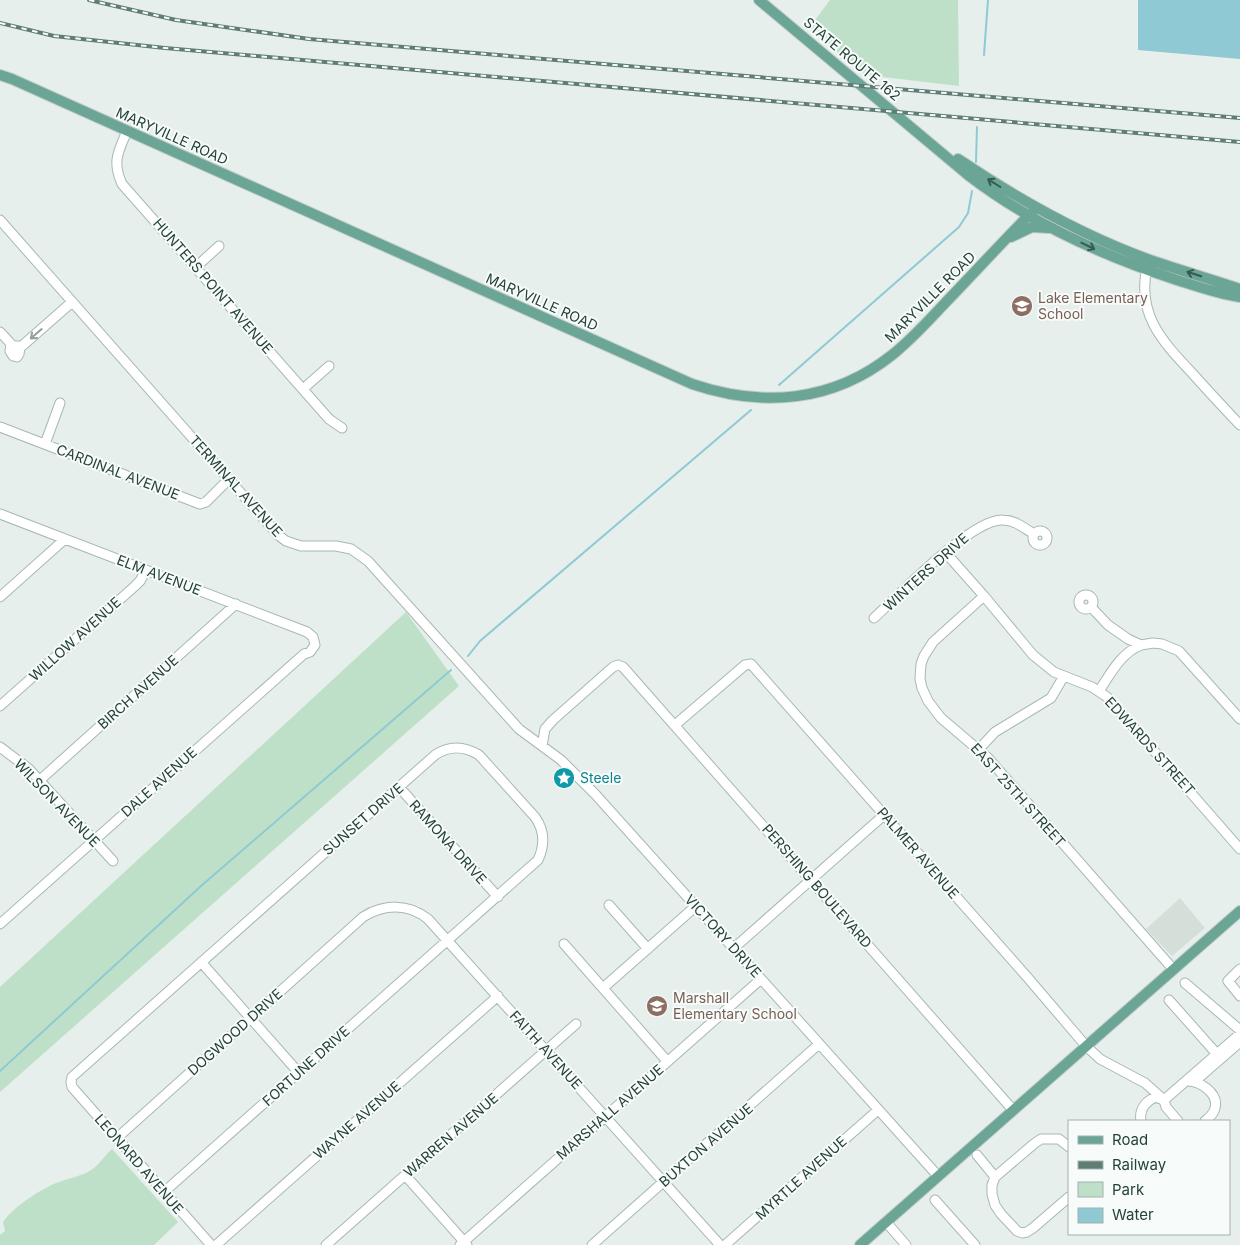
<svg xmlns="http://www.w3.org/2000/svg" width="1240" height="1245" font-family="Inter,sans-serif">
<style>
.built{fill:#d4dfda}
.green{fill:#bfe0c8}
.water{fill:#8ec9d4}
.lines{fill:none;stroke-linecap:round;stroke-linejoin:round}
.stream{stroke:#8ec9d4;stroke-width:2}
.minor-casing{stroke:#a8b8b2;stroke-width:11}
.major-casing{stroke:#c2cac8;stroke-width:12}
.minor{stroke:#fff;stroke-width:9}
.major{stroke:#6aa596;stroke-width:10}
.rail-casing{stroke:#5f7d75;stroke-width:4}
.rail{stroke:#f7fbf9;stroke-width:2;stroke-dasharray:5.5;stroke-linecap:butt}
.oneway{stroke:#365b51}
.oneway2{stroke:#92a09c}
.labels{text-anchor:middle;stroke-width:4;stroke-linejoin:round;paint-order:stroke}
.street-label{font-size:14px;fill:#24423a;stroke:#f7fbf9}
.education-label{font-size:14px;fill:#785e54;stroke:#f7fbf9;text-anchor:start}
.culture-label{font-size:14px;fill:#0d838f;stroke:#f7fbf9;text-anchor:start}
</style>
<rect width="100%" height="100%" fill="#e6efeb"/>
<!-- built -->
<path class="built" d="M1180 898 1205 928 1172 956 1146 929Z"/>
<!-- green -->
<path class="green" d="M830 0H958L959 86 866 75 809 28Z
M406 612 459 686 0 1092V987Z
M112 1149 178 1222 154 1245H0V1235L5 1231 3 1222C13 1207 42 1188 59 1182 69 1178 78 1177 88 1172 99 1166 103 1157 112 1149Z"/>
<!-- water -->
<path class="water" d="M1138 0H1240V59L1138 50Z"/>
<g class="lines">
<!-- stream -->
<path class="stream" d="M984 55 988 0
M976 162 977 127
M779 385 959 227 968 213 972 191
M468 656 480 641 751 410
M0 1071 201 886 451 670"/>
<!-- minor casing -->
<g class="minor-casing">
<path id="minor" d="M127 131C118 152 112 162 122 184L329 419 342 428
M0 220 278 535 286 541 301 546H336L351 549 368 561 519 729 561 760 595 794 938 1176
M1148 263C1135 313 1161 340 1193 374 1208 391 1224 408 1240 425
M196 267 219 246
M0 332 13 346H22L72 302
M11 344 10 351 13 356 17 357 19 354 20 347
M303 389 329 366
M0 427 200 504 206 502 228 480
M45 444 60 403
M0 514 307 632 313 637 315 645 310 652 304 654 0 924
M1033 538a7 7 0 1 1 14 0a7 7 0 1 1-14 0Z
M945 552 984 596 1033 655 1054 672 1092 687 1107 697 1240 849
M1079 602a7 7 0 1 1 14 0a7 7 0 1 1-14 0Z
M984 596 933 642 924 656 921 664 920 679 922 688 928 701 941 718 988 758 1173 969
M0 597 65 539
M1091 607 1108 625 1128 639 1141 645 1153 643 1162 644 1179 651 1240 719
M874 618C898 596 972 518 1003 520 1015 520 1024 528 1034 534
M1099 691C1111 673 1121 653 1141 645
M0 706 135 586 140 581 146 570
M675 725 745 665 751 664 1028 978 1086 1046 1100 1059 1145 1083 1164 1100 1166 1107 1178 1121
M542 746 545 729 553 720 613 667 618 665 623 667 1013 1110
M0 747 29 769 113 861
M979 749 995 732 1051 698 1064 676
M40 780 236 604
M399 787 498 897
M609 905 648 949
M564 944 667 1061
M734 948 884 815
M201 962 299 1073
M1240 969 1228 981 1240 996
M1185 983 1240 1030
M603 988 696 906
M1169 1000 1216 1053
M1186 1081C1199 1080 1219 1093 1215 1108 1214 1113 1209 1118 1205 1121
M1195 1081 1240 1042
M1141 1121C1139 1110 1145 1102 1155 1097L1164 1100 1240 1034
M117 1138 363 917C384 904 408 903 428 919L720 1245
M1069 1147 1059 1139H1041L1035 1143 995 1177 992 1185V1194L995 1205 1001 1214 1017 1231 1022 1233 1027 1232 1033 1228 1069 1197
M977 1155 995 1177
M405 1175 467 1245
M164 1192 538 860C545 845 545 831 535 817L479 755C464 746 450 745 435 755L72 1077 71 1082 72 1087 211 1245
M935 1200 975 1245
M886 1222 906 1245
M216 1245 498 996
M326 1245 576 1024
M460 1245 761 979
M592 1245 819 1044
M725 1245 878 1110"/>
</g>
<!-- major casing -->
<g class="major-casing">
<path id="major" d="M759 0 968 175C1029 222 1101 255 1174 279 1196 286 1218 294 1240 297
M0 75 12 79 692 384C763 408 833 402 892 355 912 339 929 320 946 302 976 271 1005 239 1035 209
M958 159C1019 200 1081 235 1150 260 1179 270 1210 279 1240 289
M1011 237 1032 227 1049 228
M860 1245 1240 911"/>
</g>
<!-- minor -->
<use href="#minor" class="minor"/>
<!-- major -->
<use href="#major" class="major"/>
<!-- rail casing -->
<g class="rail-casing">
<path id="rail" d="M89 0 176 20 309 39 1240 118
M0 23 54 36 165 48 1240 142"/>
</g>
<!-- rail -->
<use href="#rail" class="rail"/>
</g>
<!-- one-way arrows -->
<defs><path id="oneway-shaft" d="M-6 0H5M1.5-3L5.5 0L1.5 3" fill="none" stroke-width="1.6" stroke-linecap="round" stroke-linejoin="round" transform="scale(1.25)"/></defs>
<g class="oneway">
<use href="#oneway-shaft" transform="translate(994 183) rotate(-148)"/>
<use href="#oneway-shaft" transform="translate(1088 246) rotate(26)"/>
<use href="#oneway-shaft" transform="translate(1194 274) rotate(-162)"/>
</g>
<use class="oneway2" href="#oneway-shaft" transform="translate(36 334) rotate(139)"/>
<!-- icons -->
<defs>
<g id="school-disc" transform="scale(1.125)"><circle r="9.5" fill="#8d6e63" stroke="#f7fbf9"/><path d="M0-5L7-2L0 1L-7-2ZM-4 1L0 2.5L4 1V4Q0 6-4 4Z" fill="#fff"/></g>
<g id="sight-disc" transform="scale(1.125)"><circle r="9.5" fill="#0f9aa8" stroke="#f7fbf9"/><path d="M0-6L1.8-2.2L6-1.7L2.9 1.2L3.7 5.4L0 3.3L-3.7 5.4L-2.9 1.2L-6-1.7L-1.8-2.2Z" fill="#fff"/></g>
</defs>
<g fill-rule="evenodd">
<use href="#school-disc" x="1022" y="306"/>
<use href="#sight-disc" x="564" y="778"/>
<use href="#school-disc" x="657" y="1006"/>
</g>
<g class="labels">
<!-- street labels -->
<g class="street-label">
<text transform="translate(852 59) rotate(40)" y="5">STATE ROUTE 162</text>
<text transform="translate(172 136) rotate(24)" y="5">MARYVILLE ROAD</text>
<text transform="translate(213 286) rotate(49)" y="5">HUNTERS POINT AVENUE</text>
<text transform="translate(930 297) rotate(-45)" y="5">MARYVILLE ROAD</text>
<text transform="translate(542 302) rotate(24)" y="5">MARYVILLE ROAD</text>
<text transform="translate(118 472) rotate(21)" y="5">CARDINAL AVENUE</text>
<text transform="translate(236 486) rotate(48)" y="5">TERMINAL AVENUE</text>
<text transform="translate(926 572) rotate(-42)" y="5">WINTERS DRIVE</text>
<text transform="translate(159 575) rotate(21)" y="5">ELM AVENUE</text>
<text transform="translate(75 639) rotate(-42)" y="5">WILLOW AVENUE</text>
<text transform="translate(138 692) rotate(-42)" y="5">BIRCH AVENUE</text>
<text transform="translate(1150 746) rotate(48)" y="5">EDWARDS STREET</text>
<text transform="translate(159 782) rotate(-42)" y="5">DALE AVENUE</text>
<text transform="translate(1018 795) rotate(48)" y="5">EAST 25TH STREET</text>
<text transform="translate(57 803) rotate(46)" y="5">WILSON AVENUE</text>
<text transform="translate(363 819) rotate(-41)" y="5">SUNSET DRIVE</text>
<text transform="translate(448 842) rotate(48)" y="5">RAMONA DRIVE</text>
<text transform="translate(918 853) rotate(49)" y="5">PALMER AVENUE</text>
<text transform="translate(817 886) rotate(49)" y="5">PERSHING BOULEVARD</text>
<text transform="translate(723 936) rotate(48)" y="5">VICTORY DRIVE</text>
<text transform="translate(235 1032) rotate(-42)" y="5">DOGWOOD DRIVE</text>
<text transform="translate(546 1050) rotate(48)" y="5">FAITH AVENUE</text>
<text transform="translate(306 1066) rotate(-42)" y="5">FORTUNE DRIVE</text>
<text transform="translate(610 1112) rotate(-41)" y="5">MARSHALL AVENUE</text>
<text transform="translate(357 1120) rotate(-41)" y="5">WAYNE AVENUE</text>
<text transform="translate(451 1135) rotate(-41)" y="5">WARREN AVENUE</text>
<text transform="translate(706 1145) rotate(-41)" y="5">BUXTON AVENUE</text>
<text transform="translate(139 1164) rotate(49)" y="5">LEONARD AVENUE</text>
<text transform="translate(801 1178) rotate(-42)" y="5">MYRTLE AVENUE</text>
</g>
<!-- education labels -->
<g class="education-label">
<text x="1038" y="303">Lake Elementary<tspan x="1038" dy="16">School</tspan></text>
<text x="673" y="1003">Marshall<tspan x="673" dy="16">Elementary School</tspan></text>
</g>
<!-- culture labels -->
<g class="culture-label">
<text x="580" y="783">Steele</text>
</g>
</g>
<!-- legend -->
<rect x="1068" y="1120" width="162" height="115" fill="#f7fbf9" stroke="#a3b1ad"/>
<rect x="1078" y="1136" width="25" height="8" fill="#6aa596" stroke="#a3b1ad"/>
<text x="1112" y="1145" font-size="15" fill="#24423a">Road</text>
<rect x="1078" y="1161" width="25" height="8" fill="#5f7d75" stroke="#a3b1ad"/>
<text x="1112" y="1170" font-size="15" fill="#24423a">Railway</text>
<rect x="1078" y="1182" width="25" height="15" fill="#bfe0c8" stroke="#a3b1ad"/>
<text x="1112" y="1195" font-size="15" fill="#24423a">Park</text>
<rect x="1078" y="1208" width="25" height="15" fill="#8ec9d4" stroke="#a3b1ad"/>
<text x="1112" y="1220" font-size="15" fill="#24423a">Water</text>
</svg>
